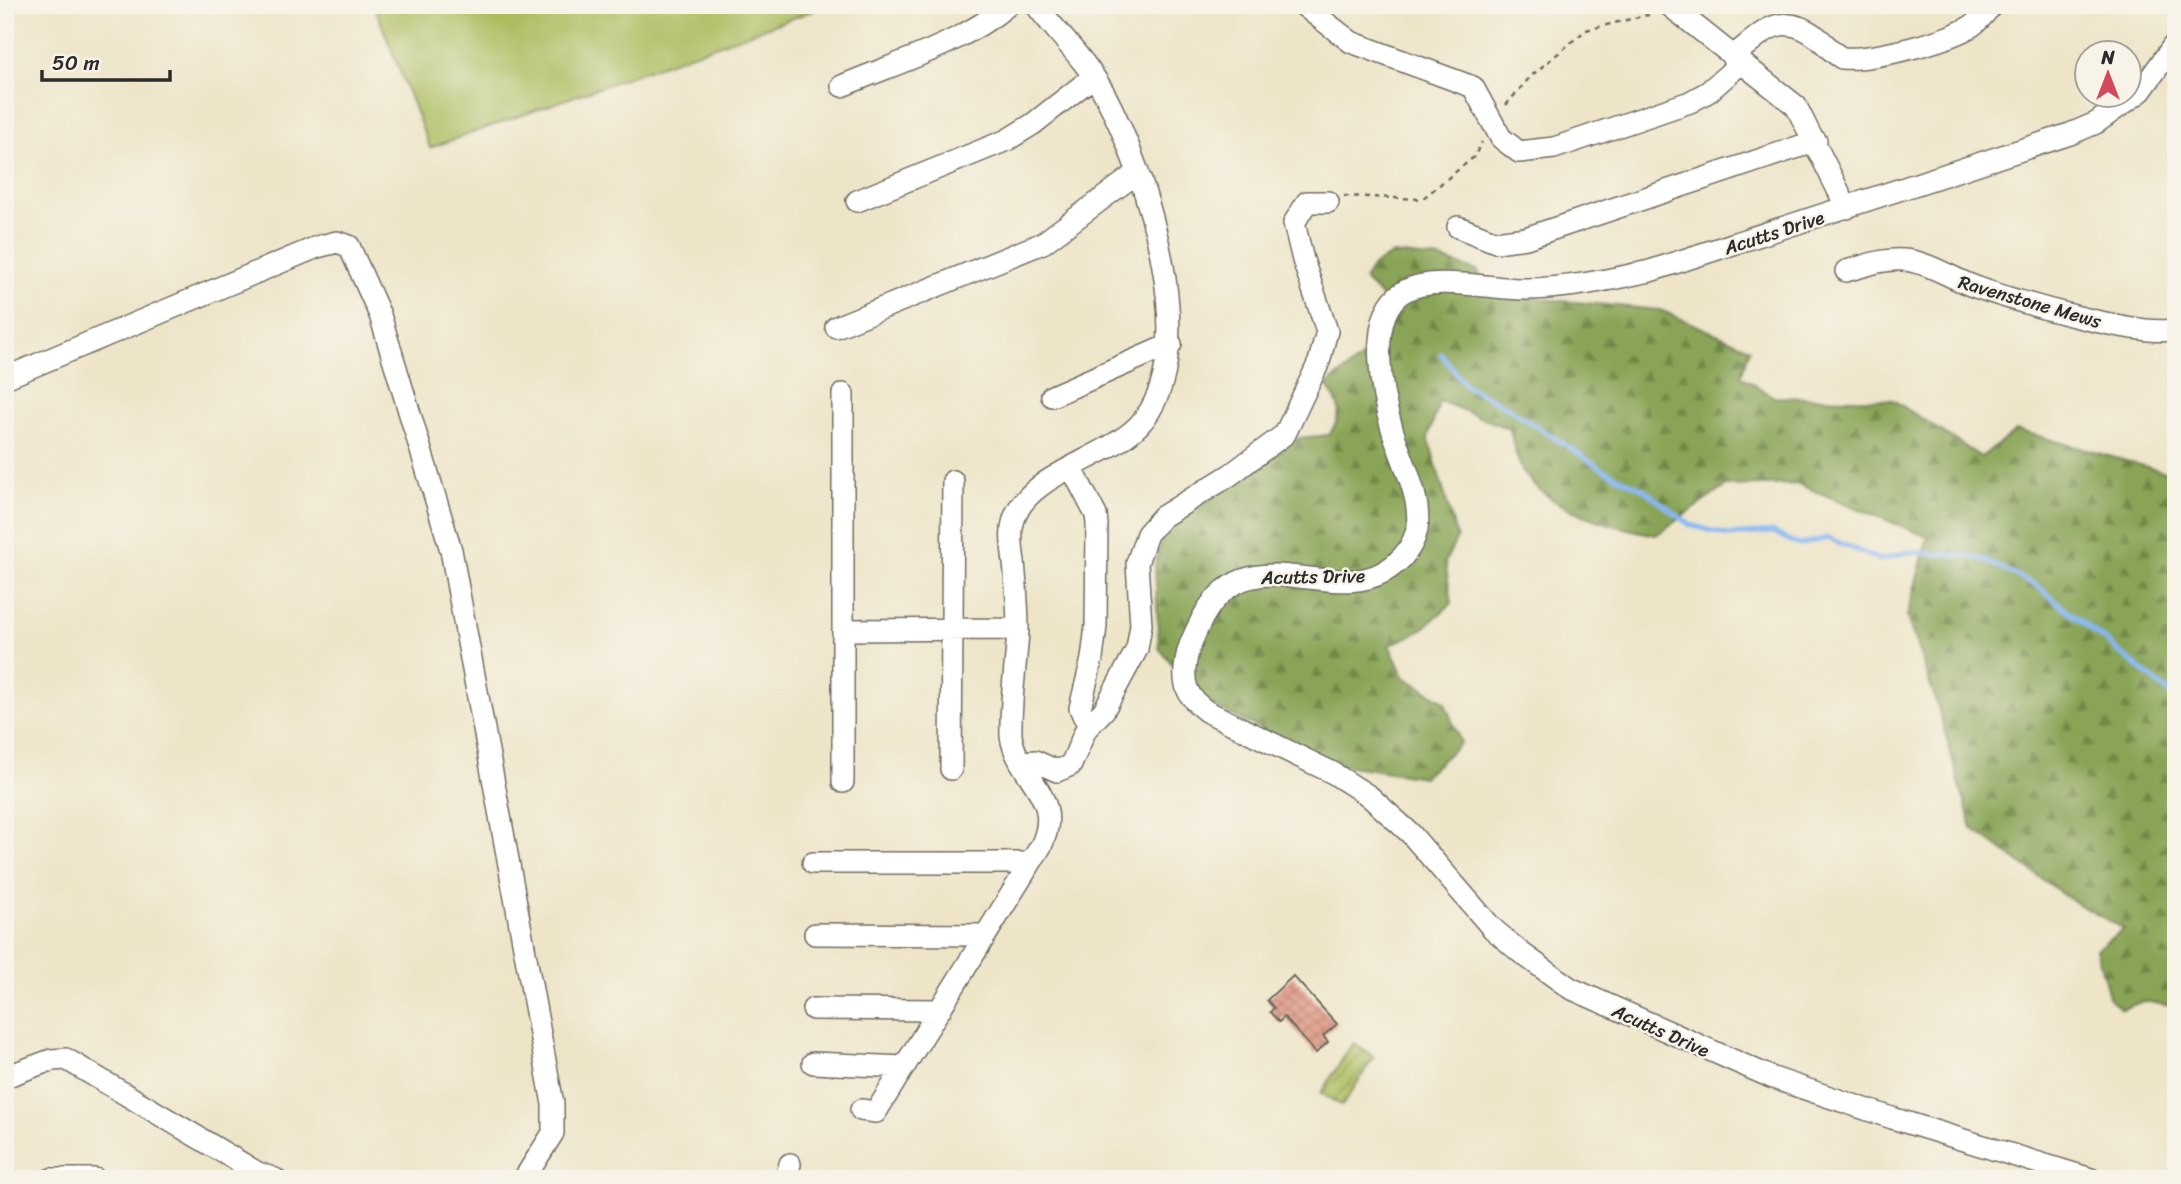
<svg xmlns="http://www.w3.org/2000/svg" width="2181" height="1184" font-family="Sriracha,sans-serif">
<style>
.grass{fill:#acbd60;stroke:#6c7446;stroke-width:2}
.forest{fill:url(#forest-firs);stroke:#5a6840;stroke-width:2}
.garden{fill:url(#garden-furrows);stroke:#6c7446;stroke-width:2}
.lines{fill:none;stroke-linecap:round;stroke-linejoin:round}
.stream{stroke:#88b7f3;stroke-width:5}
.building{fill:url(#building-cross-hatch)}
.minor-casing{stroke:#6f6c62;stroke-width:24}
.path{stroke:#6f6c62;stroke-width:2.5;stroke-dasharray:5 5;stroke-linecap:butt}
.minor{stroke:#fff;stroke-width:21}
.labels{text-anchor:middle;stroke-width:5;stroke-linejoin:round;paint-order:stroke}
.street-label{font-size:19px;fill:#2b2b2b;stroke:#f7f3e8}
</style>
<defs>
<pattern id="forest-firs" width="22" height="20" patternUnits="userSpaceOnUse" patternTransform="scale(1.75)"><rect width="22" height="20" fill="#89a456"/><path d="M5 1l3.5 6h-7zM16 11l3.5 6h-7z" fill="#708647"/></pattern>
<pattern id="garden-furrows" width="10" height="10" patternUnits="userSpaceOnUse" patternTransform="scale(1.75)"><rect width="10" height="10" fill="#acbd60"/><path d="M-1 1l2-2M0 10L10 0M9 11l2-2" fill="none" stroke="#8c9a4f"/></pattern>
<pattern id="building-cross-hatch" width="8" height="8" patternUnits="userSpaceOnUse" patternTransform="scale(1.75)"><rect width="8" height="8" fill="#de927c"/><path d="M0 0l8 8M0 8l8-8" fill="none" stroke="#b47766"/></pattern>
</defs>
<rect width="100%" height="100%" fill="#f7f3e8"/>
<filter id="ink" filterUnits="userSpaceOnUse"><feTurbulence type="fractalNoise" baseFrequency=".0143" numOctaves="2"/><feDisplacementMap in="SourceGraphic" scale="14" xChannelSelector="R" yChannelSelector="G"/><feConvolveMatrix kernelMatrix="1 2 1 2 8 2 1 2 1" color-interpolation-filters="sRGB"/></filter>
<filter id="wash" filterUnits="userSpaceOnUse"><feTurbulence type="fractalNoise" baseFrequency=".00686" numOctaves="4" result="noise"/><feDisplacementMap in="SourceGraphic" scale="28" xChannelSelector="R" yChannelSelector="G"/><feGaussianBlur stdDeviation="1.57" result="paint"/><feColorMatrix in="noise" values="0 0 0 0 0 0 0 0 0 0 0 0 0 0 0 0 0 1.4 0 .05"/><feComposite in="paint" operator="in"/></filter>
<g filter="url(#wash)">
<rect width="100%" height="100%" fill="#eee5c9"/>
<!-- grass -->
<path class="grass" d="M374 5H829L430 148Z"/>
<!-- forest -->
<path class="forest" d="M1393 254 1440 259 1478 271 1488 294 1660 310 1750 348 1741 376 1774 397 1893 400 1981 457 2017 430 2176 475V1007L2144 1001 2122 1009 2110 1000 2096 949 2124 929 2074 902 1972 828 1937 704 1907 617 1928 537 1798 484 1726 486 1656 535C1613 527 1547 510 1523 471 1516 460 1513 442 1510 429L1440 401 1428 437 1457 538 1445 562 1452 603 1419 632 1389 645 1404 677 1444 701 1461 743 1423 777 1330 763 1203 701 1159 648 1155 564 1165 531 1299 438 1329 435C1344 412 1341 407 1326 385L1359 360 1400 314 1364 280 1373 266Z"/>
<!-- garden -->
<path class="garden" d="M1353 1043 1374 1057 1342 1106 1321 1093Z"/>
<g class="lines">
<!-- stream -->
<path class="stream" d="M1441 354 1465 385 1508 408 1604 470 1643 489 1690 525 1727 535 1773 532 1799 545 1828 538 1880 560 1908 552 1977 557 2036 585 2176 698"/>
</g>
<g id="blocks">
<!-- building -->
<path class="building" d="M1293 976 1337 1024 1323 1036 1328 1042 1316 1053 1284 1017 1279 1022 1270 1012 1274 1008 1267 1000Z"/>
</g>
</g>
<g filter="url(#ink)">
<use href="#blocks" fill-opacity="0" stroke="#6f6c62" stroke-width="2"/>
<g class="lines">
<!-- minor casing -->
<g class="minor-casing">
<path id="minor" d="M1303 5 1351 42 1473 87 1501 138 1519 152 1554 148 1690 102 1708 92 1741 63
M1669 5 1796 106 1847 208
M1732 57C1763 33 1779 9 1817 37 1826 44 1832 53 1842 58 1871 61 1949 41 1973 25 1980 20 1986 12 1992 5
M842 86C898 62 960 45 1008 5
M857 201 1007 140 1033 124 1093 77
M1458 227 1496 242 1526 238 1816 141
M1846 271C1865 266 1884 258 1904 260 1928 262 1951 278 1973 286 2010 300 2144 339 2176 329
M836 327 1043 243 1138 172
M5 378 317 247 337 242 349 246 380 315 451 550 553 1104V1133L524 1179
M1052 396 1171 344
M1072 469 1096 515 1097 524 1096 626 1092 659 1080 708 1084 717 1092 723
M844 630 1018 629
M1023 762 1035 761 1057 771 1071 765 1086 729 1104 710 1137 649 1141 625 1137 563 1147 534 1162 517 1230 475 1285 434 1319 362 1327 331 1303 260 1294 223 1307 202H1328
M951 769 953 481
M843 782V394
M813 863H1030
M815 934 985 935
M813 1009 940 1010
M813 1063 904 1067
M5 1077 51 1060 66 1059 258 1173 275 1179
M861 1110 876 1112 1041 846C1065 796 1018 780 1011 736 1010 701 1016 666 1018 631 1018 608 1016 584 1014 562 1012 546 1009 529 1016 514 1034 473 1107 458 1139 425 1206 353 1145 170 1104 93 1086 61 1058 34 1036 5
M51 1179H95
M786 1179 790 1164
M2091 1179 1892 1118 1773 1078 1570 988 1520 952 1492 928 1410 833 1369 796 1333 773 1206 711C1187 697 1182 684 1186 661 1188 646 1196 631 1203 617 1250 531 1337 612 1394 565 1405 556 1414 543 1417 529 1422 498 1402 461 1393 432 1382 398 1365 315 1403 292 1432 274 1490 289 1524 289 1566 289 1608 280 1650 271L2070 134 2096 123 2141 91 2176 42
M2172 1179 2176 1178"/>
</g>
<!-- path -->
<path class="path" d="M1506 105 1531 76 1586 30 1647 15 1653 16
M1344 196 1422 199 1474 157 1482 142"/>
<!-- minor -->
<use href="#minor" class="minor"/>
</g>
</g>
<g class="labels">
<!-- street labels -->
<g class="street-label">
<text transform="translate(1774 232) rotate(-18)" y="7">Acutts Drive</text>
<text transform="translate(2030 301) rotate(16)" y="7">Ravenstone Mews</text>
<text transform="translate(1313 576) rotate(-1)" y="7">Acutts Drive</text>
<text transform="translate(1661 1030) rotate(24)" y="7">Acutts Drive</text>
</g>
</g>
<!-- margin -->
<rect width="2181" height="1184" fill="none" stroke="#f7f3e8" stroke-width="28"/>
<!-- north arrow -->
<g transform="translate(2108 74)"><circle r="33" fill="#f7f3e8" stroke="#a5a39c" stroke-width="2"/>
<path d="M0-5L12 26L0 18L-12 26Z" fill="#d1495b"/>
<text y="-10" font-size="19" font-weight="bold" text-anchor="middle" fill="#2b2b2b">N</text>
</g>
<!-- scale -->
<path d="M42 70v10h128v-10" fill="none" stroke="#2b2b2b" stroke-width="3.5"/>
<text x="52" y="70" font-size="21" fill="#2b2b2b" stroke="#f7f3e8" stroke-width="5" paint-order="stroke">50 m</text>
</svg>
